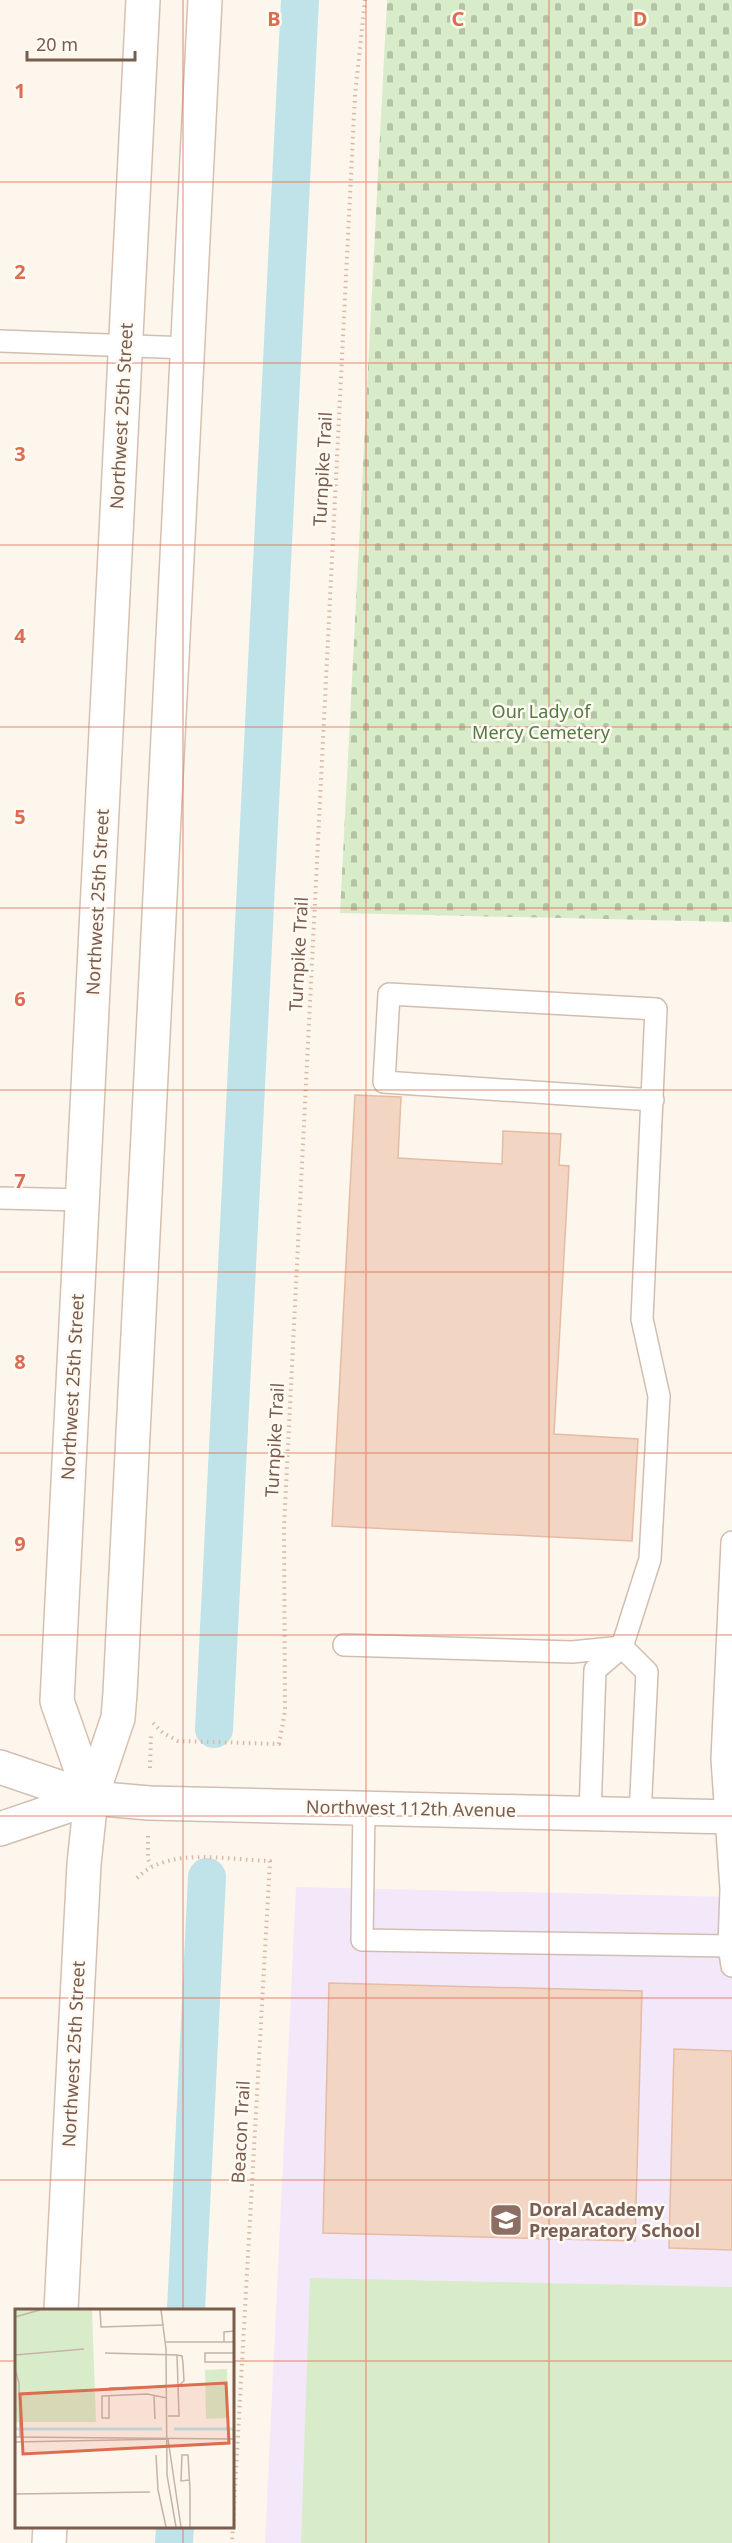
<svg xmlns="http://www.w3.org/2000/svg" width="732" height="2543" font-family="'Noto Sans',sans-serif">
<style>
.education{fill:#f3e8fa}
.green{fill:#d8ecc9}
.cemetery{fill:url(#cemetery-stones)}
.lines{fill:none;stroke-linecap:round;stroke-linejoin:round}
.canal{stroke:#bfe3e8;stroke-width:38}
.building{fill:#f3d5c3;stroke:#e6bba3;stroke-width:1.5}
.service-casing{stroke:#d1beb0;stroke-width:24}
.tertiary-casing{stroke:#d1beb0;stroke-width:36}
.secondary-casing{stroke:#d6c0b0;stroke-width:36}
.path{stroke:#d9b8a5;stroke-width:4;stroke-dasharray:1.5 4.5;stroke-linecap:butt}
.service{stroke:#fff;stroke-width:21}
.tertiary{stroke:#fff;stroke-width:33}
.secondary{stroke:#fff;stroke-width:33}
.grid{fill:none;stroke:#dc6d51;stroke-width:1.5;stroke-opacity:0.55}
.labels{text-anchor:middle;stroke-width:5;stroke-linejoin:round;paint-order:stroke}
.street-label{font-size:18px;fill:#7a5c4d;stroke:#fffaf3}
.park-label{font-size:18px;fill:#537a41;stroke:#fffaf3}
.education-label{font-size:18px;font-weight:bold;fill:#785e54;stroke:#fffaf3;text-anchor:start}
.inset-river{fill:none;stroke:#bfe3e8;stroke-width:3}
.inset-road{fill:none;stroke:#c5b3a7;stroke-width:1.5}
.view{fill:#dc6d51;fill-opacity:0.15;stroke:#dc6d51;stroke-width:3}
.inset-edge{fill:none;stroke:#7a5c4d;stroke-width:3}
.grid-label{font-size:20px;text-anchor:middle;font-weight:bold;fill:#dc6d51;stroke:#fffaf3;stroke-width:5;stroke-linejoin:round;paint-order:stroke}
</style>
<defs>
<pattern id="cemetery-stones" width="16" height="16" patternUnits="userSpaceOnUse" patternTransform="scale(1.5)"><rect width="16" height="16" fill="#d8ecc9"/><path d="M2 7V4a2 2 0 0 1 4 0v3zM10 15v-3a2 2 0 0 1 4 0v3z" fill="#b4c2a5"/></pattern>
</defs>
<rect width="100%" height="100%" fill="#fdf6ec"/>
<!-- education -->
<path class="education" d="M296 1887 732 1897V2543H265Z"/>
<!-- green -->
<path class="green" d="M310 2278 732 2287V2543H301Z"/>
<!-- cemetery -->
<path class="cemetery" d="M387 0H732V922L340 913Z"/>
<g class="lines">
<!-- canal -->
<path class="canal" d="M214 1729 300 0
M186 2310 207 1877
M174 2543 175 2526"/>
</g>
<!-- building -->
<path class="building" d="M355 1095 401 1097 398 1158 502 1164 503 1131 561 1134 559 1165 569 1166 554 1434 638 1439 632 1541 332 1526Z
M329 1983 642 1991 635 2241 323 2233Z
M674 2049 732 2051V2250L669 2248Z"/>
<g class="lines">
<!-- service casing -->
<g class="service-casing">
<path id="service" d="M0 341 188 348
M0 1198 83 1200
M732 1542 722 1759 731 1889 729 1946H732
M344 1645 572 1652 622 1647
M622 1647 647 1672 640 1815
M364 1808 362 1940 729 1946 732 1966
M590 1814 595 1670 622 1647 650 1559 659 1396 642 1319 656 1009 389 994 384 1082 653 1100"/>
</g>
<!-- tertiary casing -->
<g class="tertiary-casing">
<path id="tertiary" d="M0 1767 91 1798 149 1803 732 1817
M0 1829 91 1798"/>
</g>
<!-- secondary casing -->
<g class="secondary-casing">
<path id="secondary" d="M91 1798 57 1701 143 0
M61 2310 84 1864 91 1798 118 1718 120 1693 205 0
M49 2543 50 2526"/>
</g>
<!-- path -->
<path class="path" d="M153 1723 163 1733 178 1741 279 1744 285 1711 284 1527 355 95 365 0
M150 1768 151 1734
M148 1836V1859L151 1866
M137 1878C168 1846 228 1860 270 1861L232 2543"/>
<!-- service -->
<use href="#service" class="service"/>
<!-- tertiary -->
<use href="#tertiary" class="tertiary"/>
<!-- secondary -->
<use href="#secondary" class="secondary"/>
</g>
<!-- grid -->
<path class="grid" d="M183 0V2310M366 0V2543M549 0V2543M0 182H732M0 363H732M0 545H732M0 727H732M0 908H732M0 1090H732M0 1272H732M0 1453H732M0 1635H732M0 1816H732M0 1998H732M0 2180H732M0 2361H16M232 2361H732M183 2526V2543"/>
<!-- icons -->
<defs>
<g id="school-square" transform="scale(1.725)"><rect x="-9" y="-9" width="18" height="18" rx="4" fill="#8d6e63" stroke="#fffaf3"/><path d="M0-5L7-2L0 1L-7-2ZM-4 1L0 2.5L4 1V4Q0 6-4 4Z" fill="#fff"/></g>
</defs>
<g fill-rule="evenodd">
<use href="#school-square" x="506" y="2220"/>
</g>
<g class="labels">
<!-- street labels -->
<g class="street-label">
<text transform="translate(122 416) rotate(-87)" y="6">Northwest 25th Street</text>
<text transform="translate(323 469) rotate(-87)" y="6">Turnpike Trail</text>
<text transform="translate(98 902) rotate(-87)" y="6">Northwest 25th Street</text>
<text transform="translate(299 954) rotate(-87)" y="6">Turnpike Trail</text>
<text transform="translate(73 1387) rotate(-87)" y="6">Northwest 25th Street</text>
<text transform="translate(275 1440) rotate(-87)" y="6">Turnpike Trail</text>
<text transform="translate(411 1809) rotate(1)" y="6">Northwest 112th Avenue</text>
<text transform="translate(74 2054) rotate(-87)" y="6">Northwest 25th Street</text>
<text transform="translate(241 2132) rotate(-87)" y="6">Beacon Trail</text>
</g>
<!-- park labels -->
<g class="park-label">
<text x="541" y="718">Our Lady of<tspan x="541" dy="21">Mercy Cemetery</tspan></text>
</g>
<!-- education labels -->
<g class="education-label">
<text x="529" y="2216">Doral Academy<tspan x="529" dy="21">Preparatory School</tspan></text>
</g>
</g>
<!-- overview -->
<g transform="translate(15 2309)">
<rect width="219" height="219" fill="#fdf6ec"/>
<path d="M212 60 213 109 191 110 190 61Z" fill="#d8ecc9"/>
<path d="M0 1H77L81 113H0Z" fill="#d8ecc9"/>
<path class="inset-river" d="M0 120H147M159 120H219"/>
<path class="inset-road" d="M85 1 86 18 149 16M146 1 151 40 152 166 161 218M0 8 25 1M151 33H219M209 33V23L219 22M90 44 162 46 163 77 94 79M219 44H190V53H219M0 46 69 40M0 60 4 74 5 129M94 87V109H87V87L132 85 152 89M139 87 140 110M153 107H164L163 77 169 72 168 54 167 47 162 46M0 128 219 130M153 130 166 218M0 133 153 130M141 146 143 181 151 218M174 171 166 172 167 146H173L175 181V218M0 185 135 183"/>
<path class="view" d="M211 74 214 134 8 145 5 85Z"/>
<rect width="219" height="219" class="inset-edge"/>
</g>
<g class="grid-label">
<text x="274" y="26">B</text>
<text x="458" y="26">C</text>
<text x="640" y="26">D</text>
<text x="20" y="98">1</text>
<text x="20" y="279">2</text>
<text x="20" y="461">3</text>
<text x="20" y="643">4</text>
<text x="20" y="824">5</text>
<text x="20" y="1006">6</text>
<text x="20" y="1188">7</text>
<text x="20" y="1369">8</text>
<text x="20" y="1551">9</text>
</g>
<!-- scale -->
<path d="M27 51v9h108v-9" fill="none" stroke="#7a5c4d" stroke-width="3"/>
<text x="36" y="51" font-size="18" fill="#7a5c4d" stroke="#fffaf3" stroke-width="4.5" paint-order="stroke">20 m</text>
</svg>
